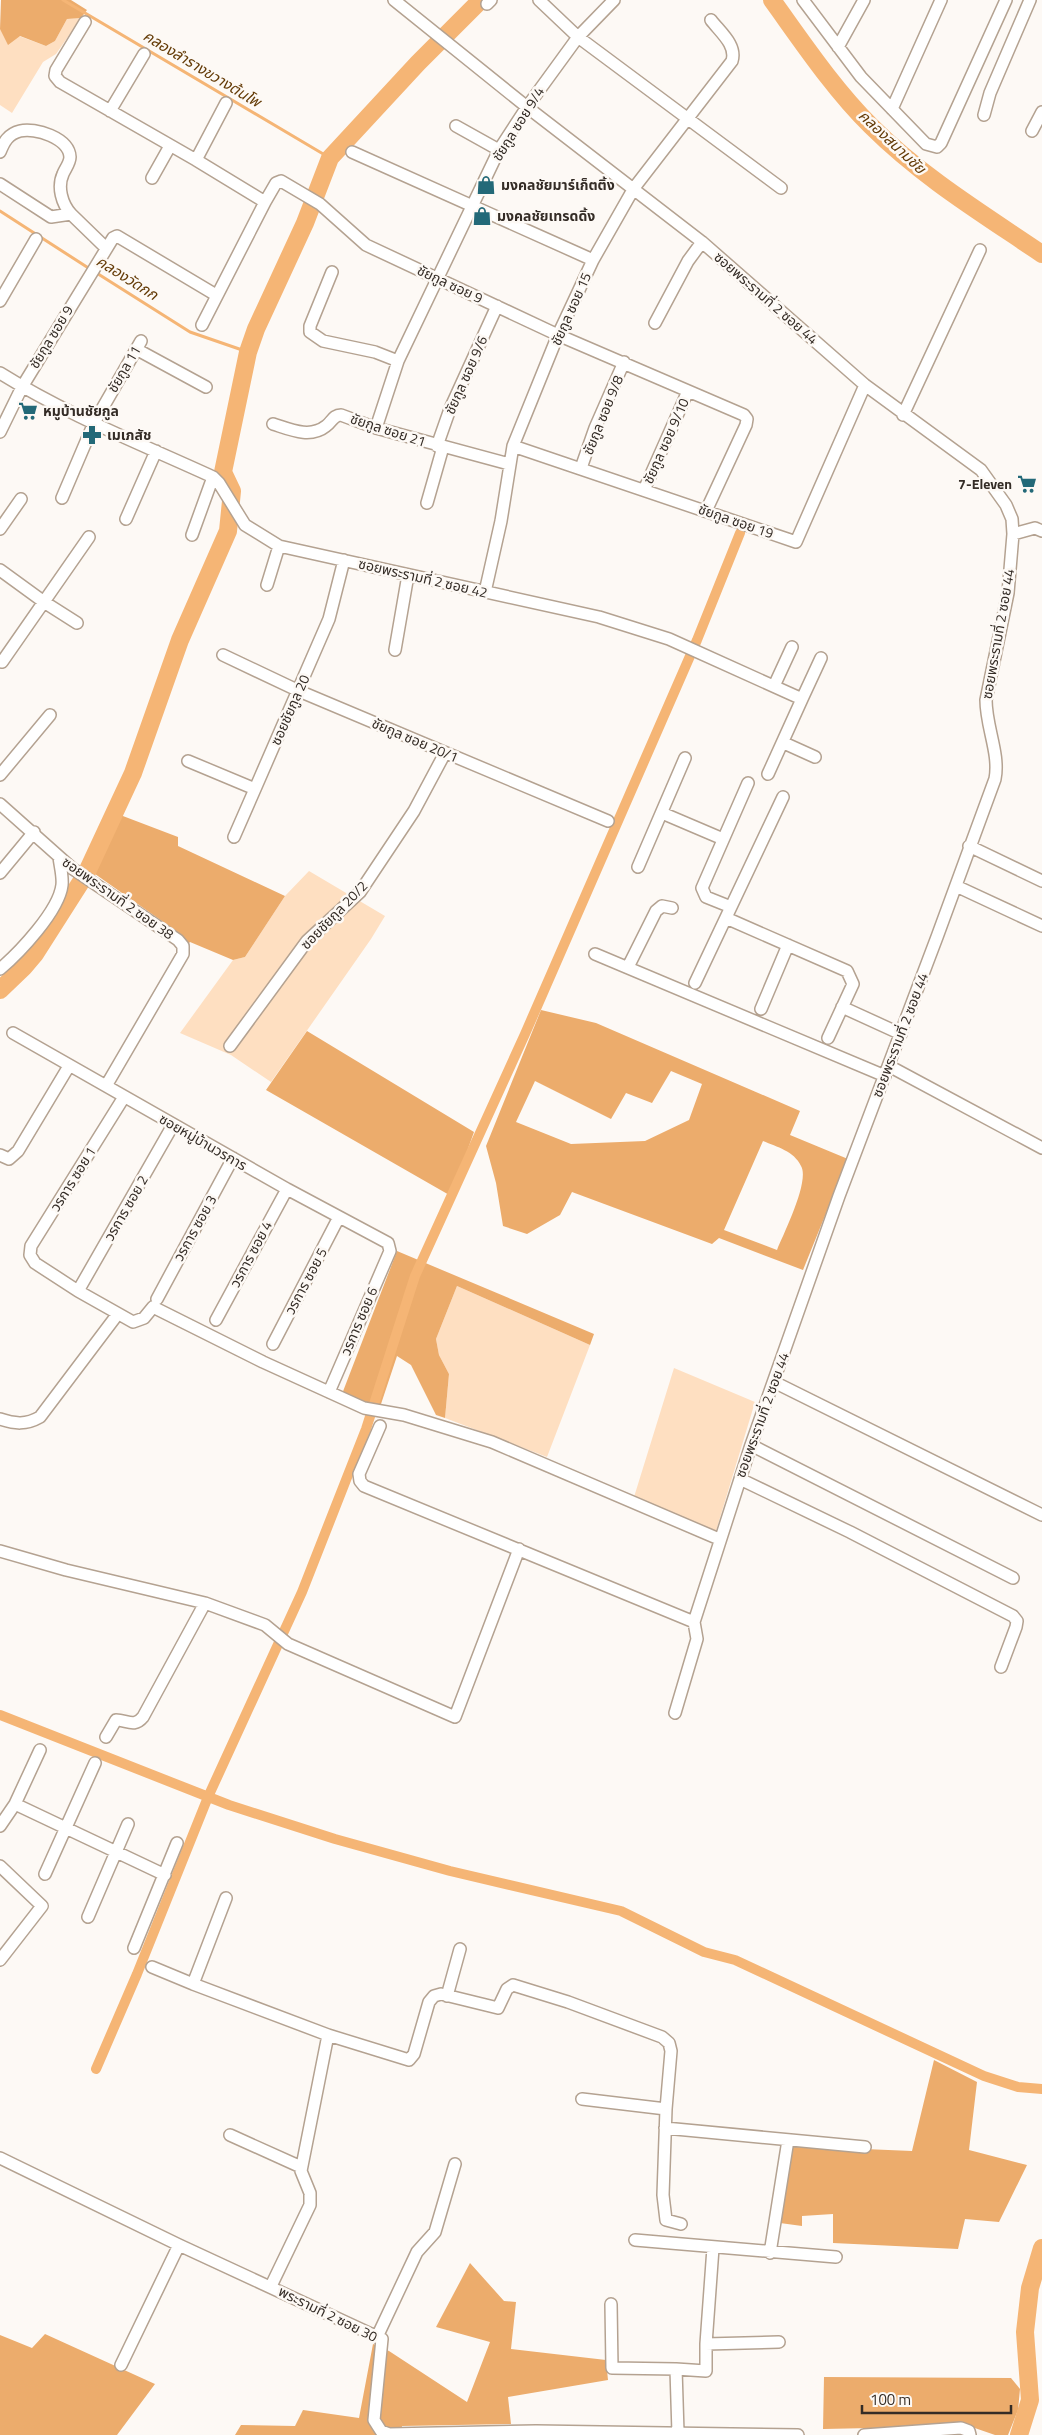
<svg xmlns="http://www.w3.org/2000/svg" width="1042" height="2435" font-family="'Titillium Web','Noto Sans Thai',sans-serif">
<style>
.green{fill:#fedfc1}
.forest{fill:#ecac6c;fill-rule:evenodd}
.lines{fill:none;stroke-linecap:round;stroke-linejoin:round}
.stream{stroke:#f5b575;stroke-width:3}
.canal{stroke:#f5b575;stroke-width:10}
.river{stroke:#f5b575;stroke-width:18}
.minor-casing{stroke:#b4a291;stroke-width:14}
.minor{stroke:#fff;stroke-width:11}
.labels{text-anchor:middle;stroke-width:5;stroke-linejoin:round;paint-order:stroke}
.street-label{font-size:14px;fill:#342c26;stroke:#fdf9f5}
.poi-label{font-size:14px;font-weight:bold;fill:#342c26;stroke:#fdf9f5;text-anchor:start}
.water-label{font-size:15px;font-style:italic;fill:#643b07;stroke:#fdf9f5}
</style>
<rect width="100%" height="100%" fill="#fdf9f5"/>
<!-- green -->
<path class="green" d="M81 18 56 54 43 62 12 113 0 105V29L46 46 55 41 67 19Z
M309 871 385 916 371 939 271 1082 231 1055 180 1033 233 960 245 957 285 896Z
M457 1286 590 1345 547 1457 445 1418 449 1374 439 1355 436 1339Z
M674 1368 755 1402 716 1531 634 1497Z"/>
<!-- forest -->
<path class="forest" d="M1 0H71L87 10 81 18 67 19 55 41 46 46 20 36 8 45 0 29Z
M115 813 178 837V846L285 896 245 957 233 960 190 942 185 948 169 926 95 874Z
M541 1010 596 1023 800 1111 790 1135 848 1159 803 1270 719 1238 712 1244 572 1192 560 1215 527 1234 503 1226 496 1183 486 1146ZM671 1071 702 1084 689 1120 645 1141 571 1144 516 1122 535 1081 611 1119 626 1093 652 1103ZM763 1141C777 1147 794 1151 801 1166 810 1181 784 1233 777 1250L724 1230Z
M307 1031 474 1132 451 1196 266 1090Z
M397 1251 594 1334 590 1345 457 1286 436 1339 439 1355 449 1374 445 1418 436 1415 411 1365 397 1356 380 1407 342 1394Z
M934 2060 977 2082 969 2150 1027 2165 999 2222 965 2219 958 2249 833 2243V2214L802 2216V2226L780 2223 793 2146 912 2151Z
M470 2263 504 2301 516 2302 511 2349 606 2360 608 2380 508 2397 511 2424 402 2426 401 2435H235L241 2425 295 2426 303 2410 359 2418 373 2344 389 2351 467 2402 490 2342 436 2327Z
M45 2334 155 2384 117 2435H0V2335L32 2348Z
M824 2377 1011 2378 1020 2389 1018 2410 1008 2435H995L969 2426 823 2429Z"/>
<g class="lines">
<!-- stream -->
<path class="stream" d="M63 0 330 158
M0 211 90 269
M95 272 190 332 248 352"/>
<!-- canal -->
<path class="canal" d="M0 1715 229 1805 335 1839 450 1871 621 1911 704 1952 735 1960 984 2076 1018 2087 1042 2089
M96 2069 137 1974 208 1797 302 1592 366 1429 415 1276 525 1034 697 640 740 533"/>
<!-- river -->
<path class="river" d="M772 0C803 43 833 88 871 126 922 177 983 214 1042 254
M0 990 24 967 35 954 86 874 133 773 180 640 228 531 232 491 223 472 248 352 256 329 305 223 330 158 418 63 481 0
M1019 2435 1030 2400 1025 2332 1030 2288 1042 2248"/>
<!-- minor casing -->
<g class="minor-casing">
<path id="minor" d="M394 0 527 107 702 242 865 385 981 470 1006 505 1012 519 1013 534 1008 593 986 700C986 727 1000 754 995 779L937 937 839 1196 751 1445 694 1622 697 1639 675 1713
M539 0 578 37 781 188
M803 0 861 77 926 144 937 147 941 143 1006 0
M487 4 491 0
M85 22 56 70 55 76 60 82 196 160 265 202
M838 47 864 0
M892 109 941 0
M110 111 144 54
M984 115 990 93 1030 0
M456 126 499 150
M1032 131 1042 112
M0 152C4 142 8 134 20 131 35 127 69 138 70 157 70 163 65 169 63 174 57 187 62 204 71 214
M352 152 593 260
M196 160 226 103
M152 178 170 146
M0 184 51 217 71 214 106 248
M332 272 310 326V332L323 341 375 352 398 361
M0 301 36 239
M655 323 688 261 702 242
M202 325 265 202 276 183 281 181 320 204 366 245 558 335 744 415 747 419 746 425 706 511
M136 349 206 387
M0 373C67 415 141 444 213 477L219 483 245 525 279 546 599 617 669 639 802 699 768 774
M903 415 980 250
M273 424C289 429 310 439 326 426 332 422 333 415 341 415L376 428 509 464
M376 428 398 361 499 150 527 107 578 37 614 0
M0 432 22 387 113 238 117 236 216 295
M437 446 450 409 497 306
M513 446 796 542 865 385
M581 468 595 428 624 362
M644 490 688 391
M62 498 94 423 141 341
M427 503 443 447
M126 519 156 451
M0 529 21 499
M1013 534 1035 528 1042 531
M192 535 213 477
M0 570 44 602 77 623
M267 585 279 546
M485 592 501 521 513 446 558 335 593 260 634 188 732 61C737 45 720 32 711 20
M395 650 408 575
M223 655 299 691 608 821
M2 662 89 537
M774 686 792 647
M802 699 821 658
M784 743 815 757
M188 761 255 789 329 619 344 560
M0 775 50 715
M0 804 73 869 178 940 183 946V954L106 1086
M662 813 723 839
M234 837 255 789
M969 846 1042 881
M638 867 685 758
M0 873 34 832
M956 886 1042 926
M731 907 706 897 702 888 748 783
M726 918 847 971 853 984 828 1038
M595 954 885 1076
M628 967 656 911 662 906 672 908
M0 969C19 953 59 911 62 885 63 876 60 866 59 857
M695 983 783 797
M842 1007 901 1034
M761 1009 788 945
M13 1033 287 1189 388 1243 390 1251 329 1392
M230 1046 307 941 360 892 414 811 445 753
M889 1066 1042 1148
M124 1097 31 1246 30 1255 35 1263 78 1291 133 1322 144 1318 153 1307 263 1362 364 1408 404 1415 492 1442 719 1539
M0 1155 9 1159 18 1151 69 1066
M78 1291 173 1125
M157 1299 233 1158
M216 1320 287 1189
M273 1344 339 1217
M774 1382 1042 1515
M0 1419C15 1424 26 1425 40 1417L117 1315
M380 1426 359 1474 360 1481 364 1486 694 1622
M751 1445 1013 1578
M740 1479 850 1532 1013 1616 1017 1621 1016 1627 1001 1667
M0 1551 66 1570 205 1603 265 1625 288 1644 455 1717 519 1549
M106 1737 116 1720C127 1720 134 1728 143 1717L205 1603
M15 1804 165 1875
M0 1826 15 1804 40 1750
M0 1866 42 1906 0 1960
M45 1874 95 1763
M226 1898 193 1984 328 2035
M88 1917 128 1824
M134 1948 177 1843
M152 1967 193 1984
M447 1996 460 1949
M582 2099 666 2109
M665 2128 865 2147
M230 2135 301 2167
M0 2158 179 2245 382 2339 374 2420 381 2431 389 2434 536 2431 798 2435
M635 2240 836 2257
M770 2253 788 2140
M271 2286 310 2205V2193L301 2171 328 2035 409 2060 414 2054 429 2002 434 1996 441 1994 498 2008 507 1989 513 1985 568 2002 662 2037 669 2043 671 2051 666 2109 663 2195 666 2220 681 2224
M611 2304 612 2368 676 2369 678 2433
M377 2337 417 2252 435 2232 455 2164
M706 2344 713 2248
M121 2365 179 2245
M676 2369 706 2371V2344L779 2342
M864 2435 961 2428 969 2431 970 2435"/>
</g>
<!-- minor -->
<use href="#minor" class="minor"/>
</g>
<!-- icons -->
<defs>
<g id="shop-bare" transform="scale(1.5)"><path d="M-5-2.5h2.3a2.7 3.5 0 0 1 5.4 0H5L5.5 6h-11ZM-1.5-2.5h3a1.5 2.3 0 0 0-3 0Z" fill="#236978" stroke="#fdf9f5" stroke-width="2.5" paint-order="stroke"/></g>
<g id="supermarket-bare" transform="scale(1.5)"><path d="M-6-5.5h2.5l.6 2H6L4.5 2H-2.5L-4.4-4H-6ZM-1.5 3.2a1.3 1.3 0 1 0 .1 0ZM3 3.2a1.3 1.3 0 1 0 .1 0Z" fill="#236978" stroke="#fdf9f5" stroke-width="2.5" paint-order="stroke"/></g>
<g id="pharmacy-bare" transform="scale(1.5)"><path d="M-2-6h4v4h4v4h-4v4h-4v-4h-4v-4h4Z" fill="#236978" stroke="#fdf9f5" stroke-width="2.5" paint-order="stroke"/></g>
</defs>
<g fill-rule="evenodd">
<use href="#shop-bare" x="486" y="185"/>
<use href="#shop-bare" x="482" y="216"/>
<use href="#supermarket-bare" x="28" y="411"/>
<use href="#pharmacy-bare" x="92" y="435"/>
<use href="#supermarket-bare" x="1027" y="484"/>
</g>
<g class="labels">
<!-- street labels -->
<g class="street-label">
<text transform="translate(518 124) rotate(-58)" y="5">ชัยกูล ซอย 9/4</text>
<text transform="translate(450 284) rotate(25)" y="5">ชัยกูล ซอย 9</text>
<text transform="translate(766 298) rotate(41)" y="5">ซอยพระรามที่ 2 ซอย 44</text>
<text transform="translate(571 309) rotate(-66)" y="5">ชัยกูล ซอย 15</text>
<text transform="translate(51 337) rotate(-59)" y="5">ชัยกูล ซอย 9</text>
<text transform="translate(124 369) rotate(-60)" y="5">ชัยกูล 11</text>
<text transform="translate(466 375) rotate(-66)" y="5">ชัยกูล ซอย 9/6</text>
<text transform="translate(603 415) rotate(-68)" y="5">ชัยกูล ซอย 9/8</text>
<text transform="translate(388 430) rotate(18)" y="5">ชัยกูล ซอย 21</text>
<text transform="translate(666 441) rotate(-66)" y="5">ชัยกูล ซอย 9/10</text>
<text transform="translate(736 521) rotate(19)" y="5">ชัยกูล ซอย 19</text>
<text transform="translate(423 578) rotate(13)" y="5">ซอยพระรามที่ 2 ซอย 42</text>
<text transform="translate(998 634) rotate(-80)" y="5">ซอยพระรามที่ 2 ซอย 44</text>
<text transform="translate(290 710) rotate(-66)" y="5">ซอยชัยกูล 20</text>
<text transform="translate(415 740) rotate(23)" y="5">ชัยกูล ซอย 20/1</text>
<text transform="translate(118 898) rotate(35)" y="5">ซอยพระรามที่ 2 ซอย 38</text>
<text transform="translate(334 915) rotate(-46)" y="5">ซอยชัยกูล 20/2</text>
<text transform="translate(900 1035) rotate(-69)" y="5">ซอยพระรามที่ 2 ซอย 44</text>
<text transform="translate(203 1142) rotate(30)" y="5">ซอยหมู่บ้านวรการ</text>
<text transform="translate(73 1179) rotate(-58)" y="5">วรการ ซอย 1</text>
<text transform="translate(126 1208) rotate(-60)" y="5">วรการ ซอย 2</text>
<text transform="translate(195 1228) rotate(-61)" y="5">วรการ ซอย 3</text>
<text transform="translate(251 1254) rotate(-62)" y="5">วรการ ซอย 4</text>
<text transform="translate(306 1281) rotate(-62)" y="5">วรการ ซอย 5</text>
<text transform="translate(359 1321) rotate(-67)" y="5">วรการ ซอย 6</text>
<text transform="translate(762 1415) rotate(-70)" y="5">ซอยพระรามที่ 2 ซอย 44</text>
<text transform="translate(328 2314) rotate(26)" y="5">พระรามที่ 2 ซอย 30</text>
</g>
<!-- poi labels -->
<g class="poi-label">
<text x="501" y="190">มงคลชัยมาร์เก็ตติ้ง</text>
<text x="497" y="221">มงคลชัยเทรดดิ้ง</text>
<text x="43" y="416">หมูบ้านชัยกูล</text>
<text x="107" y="440">เมเภสัช</text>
<text x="1012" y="489" text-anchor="end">7-Eleven</text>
</g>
<!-- water labels -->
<g class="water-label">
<text transform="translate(202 69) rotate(31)" y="5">คลองลำรางขวางต้นโพ</text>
<text transform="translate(892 142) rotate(43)" y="5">คลองสนามชัย</text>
<text transform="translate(127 278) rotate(32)" y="5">คลองวัดกก</text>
</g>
</g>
<!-- scale -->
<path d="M862 2405v8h149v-8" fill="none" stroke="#342c26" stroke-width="2.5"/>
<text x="870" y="2405" font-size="15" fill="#342c26" stroke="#fdf9f5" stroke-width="4" paint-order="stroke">100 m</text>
</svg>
